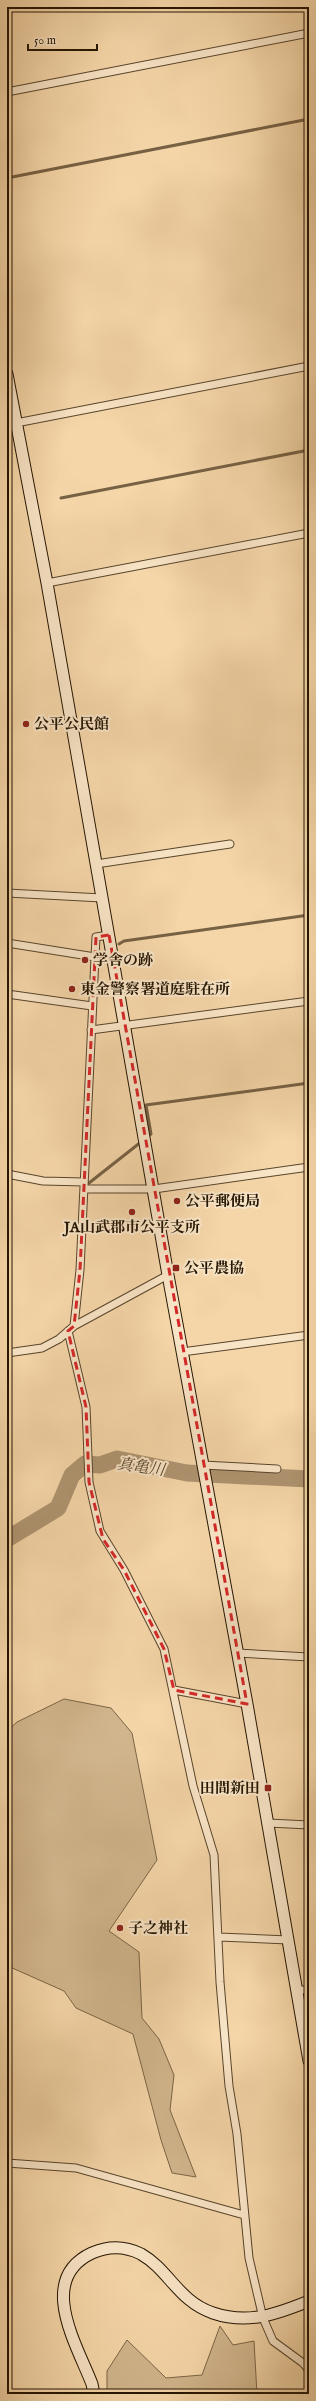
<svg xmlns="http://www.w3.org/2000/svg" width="316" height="2401" font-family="'IM FELL English','Noto Serif JP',serif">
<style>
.green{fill:#d1b58c;stroke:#7a6547}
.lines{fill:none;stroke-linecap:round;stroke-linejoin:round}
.stream{stroke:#776144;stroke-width:3}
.river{stroke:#ae9470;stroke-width:17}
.street-casing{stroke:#58452c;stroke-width:9}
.secondary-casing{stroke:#241502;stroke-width:13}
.street{stroke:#f8e4c6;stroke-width:7}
.secondary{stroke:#f8e4c6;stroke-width:11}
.marked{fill:none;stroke:#d62828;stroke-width:3;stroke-dasharray:8 5;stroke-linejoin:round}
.poi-dot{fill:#8f2418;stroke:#f8e4c6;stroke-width:1.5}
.labels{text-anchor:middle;stroke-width:4;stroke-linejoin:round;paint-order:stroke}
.poi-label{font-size:15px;font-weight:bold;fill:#241502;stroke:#f8e4c6;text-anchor:start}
.water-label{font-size:16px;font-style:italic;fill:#5b482e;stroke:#f8e4c6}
</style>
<rect width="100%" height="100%" fill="#f5d6a8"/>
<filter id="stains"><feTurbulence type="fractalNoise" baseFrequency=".005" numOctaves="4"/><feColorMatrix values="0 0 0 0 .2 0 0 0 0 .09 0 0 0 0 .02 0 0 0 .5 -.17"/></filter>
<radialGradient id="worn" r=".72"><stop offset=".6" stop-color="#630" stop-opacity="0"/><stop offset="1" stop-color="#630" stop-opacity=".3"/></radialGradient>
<!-- green -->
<path class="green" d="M64 1699 111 1708 132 1733 157 1860 109 1931 139 1952 142 2018 159 2039 174 2075 170 2110 196 2177 172 2173 161 2140 133 2034 76 2008 64 1991 10 1967V2026H7V1731L17 1722Z
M220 2326 233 2345 254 2341 257 2394H107V2371L127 2340 166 2378 202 2375Z"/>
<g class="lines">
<!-- stream -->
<path class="stream" d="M7 9 17 7
M7 178 309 119
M61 498 309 450
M119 944 124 941 309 915
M147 1137 151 1134 146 1105 309 1083
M89 1183 141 1142"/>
<!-- river -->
<path class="river" d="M7 1539 58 1508 72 1475 85 1464 100 1465 117 1459 187 1473 309 1479"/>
<!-- street casing -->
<g class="street-casing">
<path id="street" d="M7 92 309 33
M16 423 309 366
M47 583 309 533
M96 864 230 844
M7 893 102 898
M7 943 95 957
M7 994 92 1006
M91 1030 309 1001
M7 1174 43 1181 84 1182
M84 1189H154L309 1167
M74 1326 80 1270 96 937 109 935
M68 1331 86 1407 89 1482 100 1531 124 1570 164 1649 193 1786 214 1855 220 1982 229 2086 237 2134 249 2258 263 2318 273 2341 303 2363 309 2370
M182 1352 309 1335
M7 1353 42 1348 59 1339 74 1326 168 1275
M203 1465 277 1469
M237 1653 309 1657
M174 1690 247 1704
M268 1823 309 1825
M219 1937 288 1940
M297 1990H309
M7 2163 76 2168 244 2215"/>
</g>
<!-- secondary casing -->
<g class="secondary-casing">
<path id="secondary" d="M7 374 47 583 168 1275 247 1704 309 2061
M94 2394 92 2384C77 2345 36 2279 92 2253 108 2246 125 2246 141 2254 169 2270 178 2301 213 2313 248 2325 277 2314 309 2301"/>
</g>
<!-- street -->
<use href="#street" class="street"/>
<!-- secondary -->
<use href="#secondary" class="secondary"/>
</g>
<!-- marked area -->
<path class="marked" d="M109 935 247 1704 174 1690 164 1649 124 1570 103 1539 89 1482 86 1407 68 1331 74 1326 80 1270 96 937Z"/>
<!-- markers -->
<g class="poi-dot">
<circle cx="26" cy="724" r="4"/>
<circle cx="85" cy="960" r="4"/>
<circle cx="72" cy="989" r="4"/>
<circle cx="177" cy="1201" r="4"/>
<circle cx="132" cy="1212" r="4"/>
<rect x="172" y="1264" width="8" height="8" rx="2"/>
<rect x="264" y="1784" width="8" height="8" rx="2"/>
<circle cx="120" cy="1928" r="4"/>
</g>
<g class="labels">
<!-- poi labels -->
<g class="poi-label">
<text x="34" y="729">公平公民館</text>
<text x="93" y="965">学舎の跡</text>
<text x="80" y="994">東金警察署道庭駐在所</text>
<text x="185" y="1206">公平郵便局</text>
<text x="132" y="1232" text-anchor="middle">JA山武郡市公平支所</text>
<text x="184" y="1273">公平農協</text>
<text x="260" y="1793" text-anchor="end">田間新田</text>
<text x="128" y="1933">子之神社</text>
</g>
<!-- water labels -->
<g class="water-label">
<text transform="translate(141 1466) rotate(8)" y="6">真亀川</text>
</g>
</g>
<!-- margin -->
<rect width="316" height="2401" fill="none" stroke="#f5d6a8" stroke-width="24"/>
<rect x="8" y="8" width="300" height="2385" fill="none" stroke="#241502" stroke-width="2"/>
<rect x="12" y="12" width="292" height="2377" fill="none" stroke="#241502"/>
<!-- scale -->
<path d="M28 44v6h69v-6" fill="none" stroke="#241502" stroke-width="2"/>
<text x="34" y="44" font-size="12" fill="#241502" stroke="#f8e4c6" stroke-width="3" paint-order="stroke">50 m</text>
<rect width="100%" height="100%" filter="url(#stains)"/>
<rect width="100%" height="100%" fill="url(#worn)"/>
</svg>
